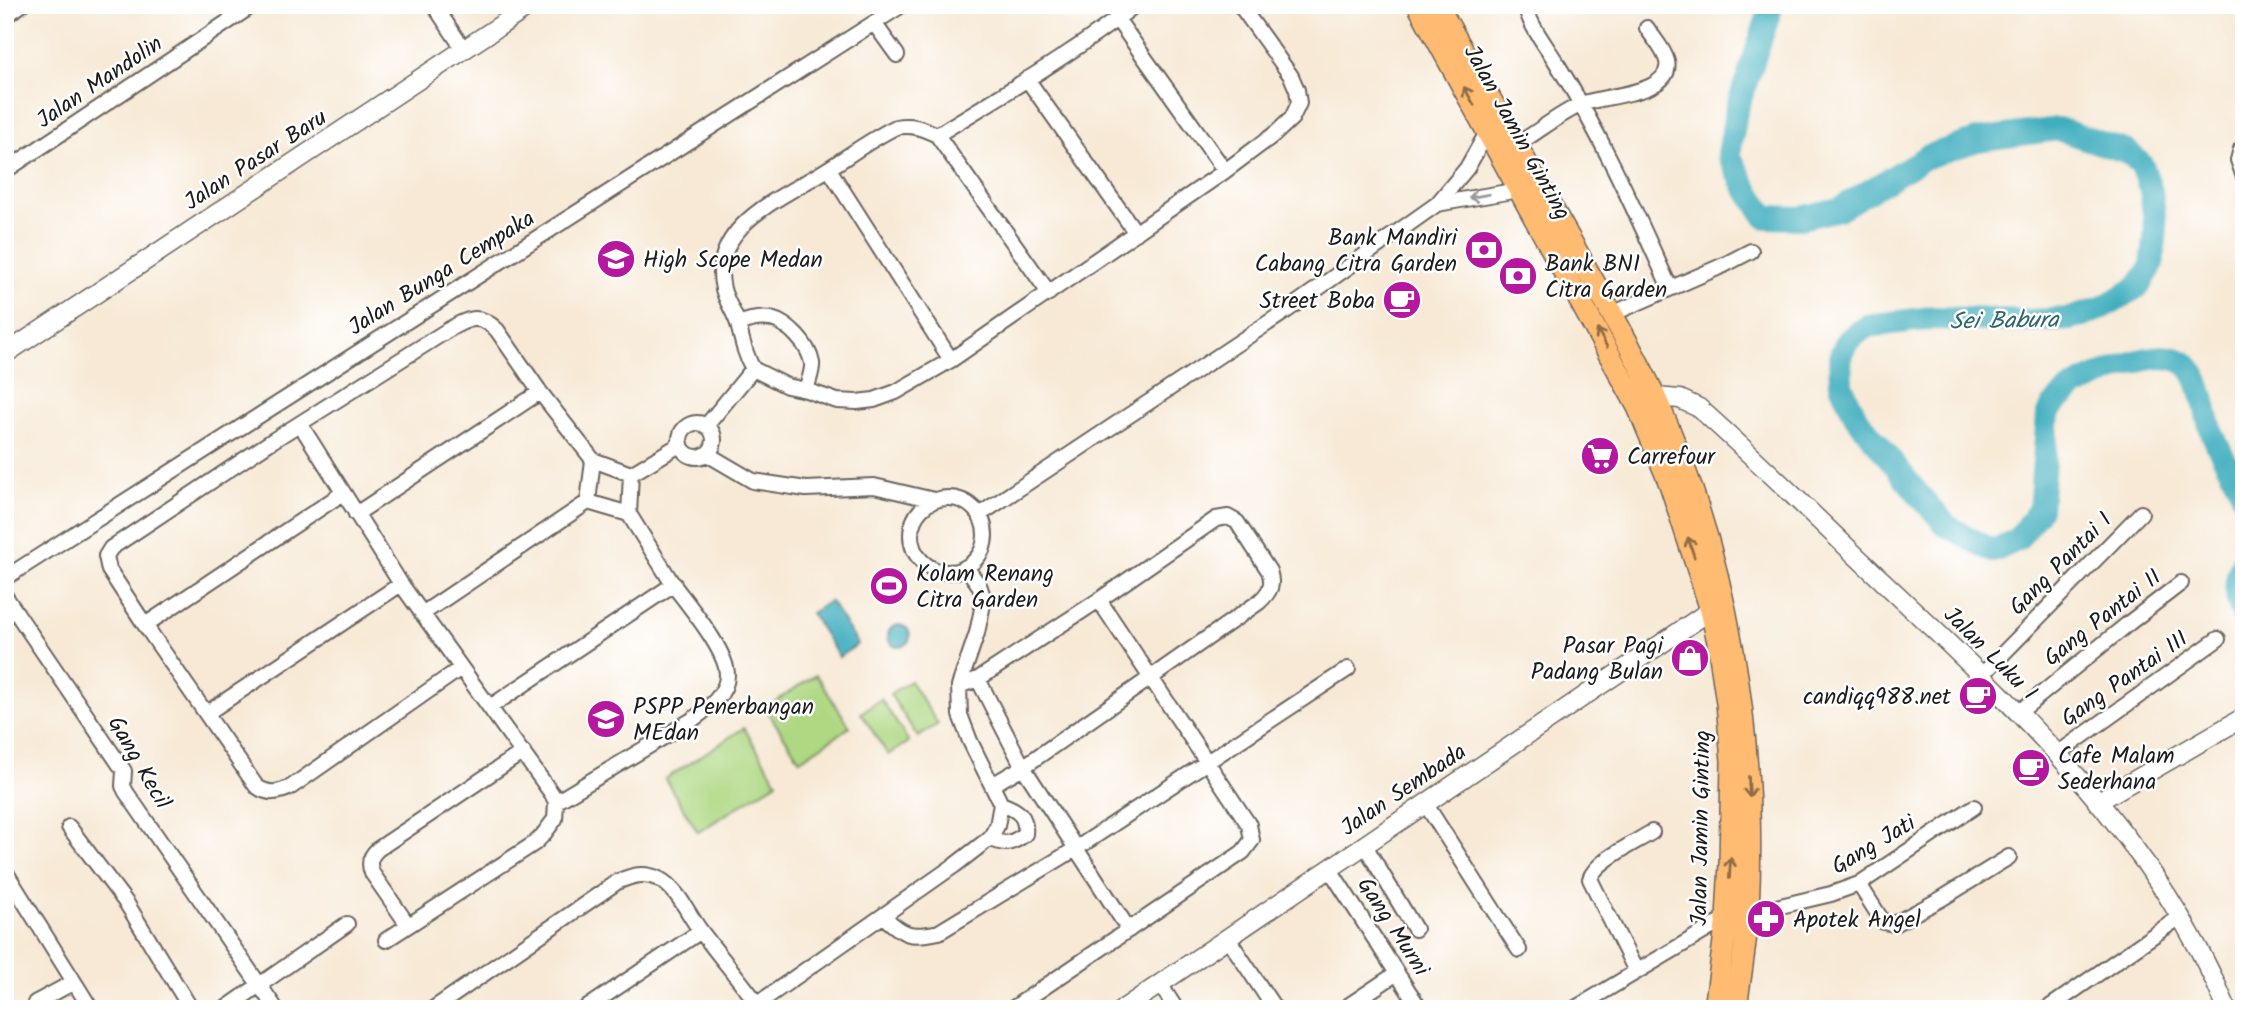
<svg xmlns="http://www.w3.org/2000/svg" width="2249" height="1014" font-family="Kalam,sans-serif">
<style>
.green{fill:#afd883;stroke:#667a50;stroke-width:2}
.water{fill:#41aebe;stroke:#2e656d;stroke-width:2}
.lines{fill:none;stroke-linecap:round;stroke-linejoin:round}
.river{stroke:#41aebe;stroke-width:24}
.minor-casing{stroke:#69645d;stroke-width:18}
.tertiary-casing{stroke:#69645d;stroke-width:21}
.primary-casing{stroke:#69645d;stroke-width:24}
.minor{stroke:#fff;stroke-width:14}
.tertiary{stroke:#fff;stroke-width:18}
.primary{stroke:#ffbb71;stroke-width:21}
.oneway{stroke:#8e6c46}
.oneway2{stroke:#999}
.labels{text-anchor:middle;stroke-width:5;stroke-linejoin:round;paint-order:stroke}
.street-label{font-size:23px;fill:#1c1c1c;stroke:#fff}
.poi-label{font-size:23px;fill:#1c1c1c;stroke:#fff;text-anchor:start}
.water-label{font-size:24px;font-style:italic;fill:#2e656d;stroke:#fff}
</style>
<rect width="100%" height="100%" fill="#fff"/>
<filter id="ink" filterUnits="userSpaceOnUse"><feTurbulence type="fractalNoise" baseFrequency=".0143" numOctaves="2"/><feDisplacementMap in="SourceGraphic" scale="14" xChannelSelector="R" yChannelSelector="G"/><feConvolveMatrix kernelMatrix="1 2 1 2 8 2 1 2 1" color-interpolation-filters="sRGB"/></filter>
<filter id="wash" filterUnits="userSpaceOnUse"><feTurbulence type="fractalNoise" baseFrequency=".00686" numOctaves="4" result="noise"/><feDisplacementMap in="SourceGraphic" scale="28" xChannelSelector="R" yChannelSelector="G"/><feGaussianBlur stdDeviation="1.57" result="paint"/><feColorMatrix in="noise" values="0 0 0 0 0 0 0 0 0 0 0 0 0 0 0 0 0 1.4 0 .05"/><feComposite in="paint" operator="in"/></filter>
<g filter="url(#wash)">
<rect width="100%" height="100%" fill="#f7e9d5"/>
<path class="green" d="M816,675L850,727L800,760L765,708Z
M910,681L938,724L918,737L890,694Z
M881,699L909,742L888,755L861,713Z
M744,728L777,782L698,832L665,779Z"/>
<path class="water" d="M830,601L858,644L839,657L811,613Z
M888 636a11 11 0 1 1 22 0a11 11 0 1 1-22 0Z"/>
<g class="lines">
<path class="river" d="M1772,5L1736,112L1729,155L1746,188L1766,217L1801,218L1839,209L1926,157L1977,140L2058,129L2128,152L2142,165L2151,191L2156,230L2152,265L2139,286L2100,309L2070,319L2028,321L1932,318L1867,326L1847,341L1840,357L1841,385L1856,417L1919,495L1947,526L1993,551L2017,540L2040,509L2048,414C2061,390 2084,382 2109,372C2134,361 2180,343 2196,377C2204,393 2205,412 2211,429C2218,453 2235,473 2244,497
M2244,560C2233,581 2235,596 2244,617"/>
</g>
</g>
<g filter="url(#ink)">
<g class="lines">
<g class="minor-casing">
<path id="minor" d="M434,5L464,50
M1526,5C1527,22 1547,47 1556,62C1601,134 1635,211 1670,288
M5,16L21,5
M1117,19L1225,171
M874,23L897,55
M1027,79L1136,233
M937,135C1003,94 1073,54 1135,5
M1516,145C1538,132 1559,114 1582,104C1602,95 1674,95 1667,61C1664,49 1653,38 1647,28
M2241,149L2238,160L2244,177
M829,169L951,360
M5,171L253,5
M1437,204L1525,189
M1612,314L1724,265L1751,251
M738,324C748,320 759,317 771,319C788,323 809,345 812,363C813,371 808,382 806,390
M753,369L787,386L806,390L837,401L857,402L874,400L896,392L951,360L1225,171L1276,133L1292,118L1299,103L1297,90L1291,76L1240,5
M680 440a17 17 0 1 1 34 0a17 17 0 1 1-34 0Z
M300,424L401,584L552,794L556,802L555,819L543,835L535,843L386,940
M706,426L753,369C745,355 742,340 738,324C734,312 726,301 723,289C709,231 772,202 813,178C841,162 867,141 896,127C912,124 922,128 937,135L1049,293
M707,454L753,481L806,489L874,486L934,500
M631,474L681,444
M911 535a37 37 0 1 1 74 0a37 37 0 1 1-74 0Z
M588,502L629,514L631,474
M356,514L540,392
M979,515L1286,311L1437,204L1467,168L1489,129
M5,578L902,5
M5,596L124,771L123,786L126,792L276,1009
M422,614L588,502L593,460L631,474
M145,625L343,493
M461,668L291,787C278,793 268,795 256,786L145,625L109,570L106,556L111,548L272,441L448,330C467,319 479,312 497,330L540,392L593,460
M1982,675L2141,513
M978,679L1023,767L1129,930
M959,686L978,679L1099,600L1216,519L1228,517L1237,522L1269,571C1274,585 1270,592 1259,602L1023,767L992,785
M490,707L674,584
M207,713L401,584
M2018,713L2129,623L2181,583
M2056,755L2218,639
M556,802L692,720C707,709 727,695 727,675C727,650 687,604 672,583C658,560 643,537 629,514
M1425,803L1519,950
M69,827L127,904L191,1009
M990,838C1004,846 1012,844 1025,834C1027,816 1018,810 1001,804
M1364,844L1415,929
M1329,868L1420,1009
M5,871L91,1009
M1859,884L1883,922L1894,924L1941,899L2009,857
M1747,914L1831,894L1859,884L1974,807
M883,916C904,936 911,938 939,932L1077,848L1348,669
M408,925L372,873C368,863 370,856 378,849L523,752
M1227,937L1275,1009
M1636,971L1590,879C1595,861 1635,843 1652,832
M1160,984L1176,1009
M35,1003L74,982
M1348,1006L1397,973
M225,1009L347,924
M433,1009L617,882C632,875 644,872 659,879C678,889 688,914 700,930C720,957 742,982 761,1009
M585,1009L701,931
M750,1009L955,865L990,838L997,826L1001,804L970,741L960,715L959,686L977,633L984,599L979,585L966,567
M1012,1009L1243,852L1252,840L1249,825L1099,600
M1574,1009L1727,918
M2047,1009L2180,917"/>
</g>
<g class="tertiary-casing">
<path id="tertiary" d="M5,354L531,5
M1655,397L1680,399L1699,408C1759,461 1815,517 1873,572C2007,698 2156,835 2227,1009
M2097,802L2244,717
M1123,1009L1711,610"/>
</g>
<g class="primary-casing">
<path id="primary" d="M1418,5L1638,407L1670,484L1711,610L1718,642L1727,703L1732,761L1730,863L1727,918L1715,1009
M1437,5C1482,85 1528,165 1573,245C1601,295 1631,345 1655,397C1729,558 1757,736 1748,912C1746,944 1740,977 1736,1009"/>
</g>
<use href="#minor" class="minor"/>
<use href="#tertiary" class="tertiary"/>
<use href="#primary" class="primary"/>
</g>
<defs><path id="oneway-shaft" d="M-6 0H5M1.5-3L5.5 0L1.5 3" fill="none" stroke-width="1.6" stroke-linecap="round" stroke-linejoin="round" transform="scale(1.75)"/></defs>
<g class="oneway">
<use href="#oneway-shaft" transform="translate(1469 96) rotate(-119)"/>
<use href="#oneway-shaft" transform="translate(1602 338) rotate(-119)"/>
<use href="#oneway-shaft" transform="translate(1691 547) rotate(-108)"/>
<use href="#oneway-shaft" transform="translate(1749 787) rotate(87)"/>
<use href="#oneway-shaft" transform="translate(1730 868) rotate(-87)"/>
</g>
<use class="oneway2" href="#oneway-shaft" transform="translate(1479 196) rotate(170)"/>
</g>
<defs>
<g id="bank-disc" transform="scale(2.0125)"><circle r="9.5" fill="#b5179e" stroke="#fff"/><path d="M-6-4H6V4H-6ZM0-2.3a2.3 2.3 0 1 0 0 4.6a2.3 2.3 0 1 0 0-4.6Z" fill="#fff"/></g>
<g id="school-disc" transform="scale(2.0125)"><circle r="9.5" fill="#b5179e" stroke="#fff"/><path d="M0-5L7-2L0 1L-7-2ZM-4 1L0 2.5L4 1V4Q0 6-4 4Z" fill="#fff"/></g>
<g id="cafe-disc" transform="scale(2.0125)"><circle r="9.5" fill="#b5179e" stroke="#fff"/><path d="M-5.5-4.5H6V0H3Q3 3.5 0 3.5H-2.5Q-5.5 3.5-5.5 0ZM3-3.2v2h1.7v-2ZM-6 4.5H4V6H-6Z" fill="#fff"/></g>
<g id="supermarket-disc" transform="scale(2.0125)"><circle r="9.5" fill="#b5179e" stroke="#fff"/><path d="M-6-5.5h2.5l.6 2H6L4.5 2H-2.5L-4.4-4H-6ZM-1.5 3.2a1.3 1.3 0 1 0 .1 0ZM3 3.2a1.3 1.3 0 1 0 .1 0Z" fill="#fff"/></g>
<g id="stadium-disc" transform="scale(2.0125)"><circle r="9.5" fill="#b5179e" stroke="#fff"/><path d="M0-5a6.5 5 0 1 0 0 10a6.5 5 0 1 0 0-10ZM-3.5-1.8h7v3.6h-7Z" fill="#fff"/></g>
<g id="shop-disc" transform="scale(2.0125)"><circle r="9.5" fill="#b5179e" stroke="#fff"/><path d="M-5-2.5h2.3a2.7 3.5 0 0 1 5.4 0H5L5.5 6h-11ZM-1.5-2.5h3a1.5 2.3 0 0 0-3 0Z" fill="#fff"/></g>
<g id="university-disc" transform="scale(2.0125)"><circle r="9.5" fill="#b5179e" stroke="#fff"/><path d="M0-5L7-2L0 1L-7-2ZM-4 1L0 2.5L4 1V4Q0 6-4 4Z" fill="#fff"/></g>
<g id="pharmacy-disc" transform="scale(2.0125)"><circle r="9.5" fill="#b5179e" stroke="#fff"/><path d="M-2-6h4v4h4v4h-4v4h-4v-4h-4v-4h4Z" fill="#fff"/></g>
</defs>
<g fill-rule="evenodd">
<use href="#bank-disc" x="1484" y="250"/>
<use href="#school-disc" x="616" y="259"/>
<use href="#bank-disc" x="1518" y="276"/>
<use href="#cafe-disc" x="1402" y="300"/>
<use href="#supermarket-disc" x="1600" y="456"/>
<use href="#stadium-disc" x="889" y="586"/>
<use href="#shop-disc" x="1690" y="658"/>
<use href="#cafe-disc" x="1978" y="696"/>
<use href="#university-disc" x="606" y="719"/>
<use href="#cafe-disc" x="2031" y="768"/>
<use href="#pharmacy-disc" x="1766" y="919"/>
</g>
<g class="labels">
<g class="street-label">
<text transform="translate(99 81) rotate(-34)" y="8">Jalan Mandolin</text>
<text transform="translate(1518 132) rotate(61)" y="8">Jalan Jamin Ginting</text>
<text transform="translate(255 159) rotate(-33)" y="8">Jalan Pasar Baru</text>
<text transform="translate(441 272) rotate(-32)" y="8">Jalan Bunga Cempaka</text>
<text transform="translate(2060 563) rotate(-45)" y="8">Gang Pantai I</text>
<text transform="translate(2102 617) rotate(-38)" y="8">Gang Pantai II</text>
<text transform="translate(1991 653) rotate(45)" y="8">Jalan Luku I</text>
<text transform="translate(2124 678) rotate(-35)" y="8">Gang Pantai III</text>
<text transform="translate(140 762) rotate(60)" y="8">Gang Kecil</text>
<text transform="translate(1403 789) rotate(-34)" y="8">Jalan Sembada</text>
<text transform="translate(1700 828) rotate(-89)" y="8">Jalan Jamin Ginting</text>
<text transform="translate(1873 844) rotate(-31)" y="8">Gang Jati</text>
<text transform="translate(1394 926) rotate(57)" y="8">Gang Murni</text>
</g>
<g class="poi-label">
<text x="1457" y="245" text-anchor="end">Bank Mandiri<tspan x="1457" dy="26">Cabang Citra Garden</tspan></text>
<text x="643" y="267">High Scope Medan</text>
<text x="1545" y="271">Bank BNI<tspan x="1545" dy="26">Citra Garden</tspan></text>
<text x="1375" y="308" text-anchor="end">Street Boba</text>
<text x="1627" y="464">Carrefour</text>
<text x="916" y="581">Kolam Renang<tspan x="916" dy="26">Citra Garden</tspan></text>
<text x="1663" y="653" text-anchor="end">Pasar Pagi<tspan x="1663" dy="26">Padang Bulan</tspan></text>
<text x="1951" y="704" text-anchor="end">candiqq988.net</text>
<text x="633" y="714">PSPP Penerbangan<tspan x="633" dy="26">MEdan</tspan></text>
<text x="2058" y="763">Cafe Malam<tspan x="2058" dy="26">Sederhana</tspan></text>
<text x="1793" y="927">Apotek Angel</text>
</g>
<g class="water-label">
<text transform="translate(2004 320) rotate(-1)" y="8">Sei Babura</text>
</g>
</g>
<rect width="2249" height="1014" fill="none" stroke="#fff" stroke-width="28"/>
</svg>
